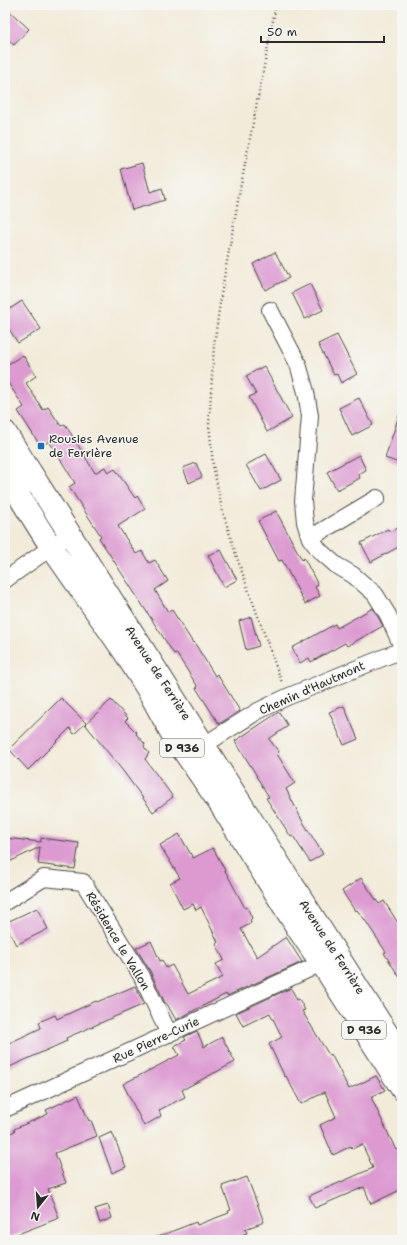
<svg xmlns="http://www.w3.org/2000/svg" width="407" height="1245" font-family="'Shantell Sans',sans-serif">
<style>
.building{fill:#dc9ad1}
.lines{fill:none;stroke-linecap:round;stroke-linejoin:round}
.street-casing{stroke:#494845;stroke-width:18}
.primary-casing{stroke:#494845;stroke-width:24}
.path{stroke:#494845;stroke-width:2.5;stroke-dasharray:1 3;stroke-linecap:butt}
.street{stroke:#fff;stroke-width:16}
.primary{stroke:#fff;stroke-width:22}
.poi-dot{fill:#1f6fb2;stroke:#f6f6f2;stroke-width:1.5}
.labels{text-anchor:middle;stroke-width:3;stroke-linejoin:round;paint-order:stroke}
.shield{fill:#f6f6f2;stroke:#686867;stroke-width:1}
.shield-label{font-size:11px;font-weight:bold;fill:#2b2b2b}
.poi-label{font-size:12px;fill:#2b2b2b;stroke:#f6f6f2;text-anchor:start}
.street-label{font-size:12px;fill:#2b2b2b;stroke:#f6f6f2}
</style>
<rect width="100%" height="100%" fill="#f6f6f2"/>
<filter id="ink" filterUnits="userSpaceOnUse"><feTurbulence type="fractalNoise" baseFrequency=".025" numOctaves="2"/><feDisplacementMap in="SourceGraphic" scale="8" xChannelSelector="R" yChannelSelector="G"/><feConvolveMatrix kernelMatrix="1 2 1 2 8 2 1 2 1" color-interpolation-filters="sRGB"/></filter>
<filter id="wash" filterUnits="userSpaceOnUse"><feTurbulence type="fractalNoise" baseFrequency=".012" numOctaves="4" result="noise"/><feDisplacementMap in="SourceGraphic" scale="16" xChannelSelector="R" yChannelSelector="G"/><feGaussianBlur stdDeviation="0.9" result="paint"/><feColorMatrix in="noise" values="0 0 0 0 0 0 0 0 0 0 0 0 0 0 0 0 0 1.4 0 .05"/><feComposite in="paint" operator="in"/></filter>
<g filter="url(#wash)">
<rect width="100%" height="100%" fill="#f2ebd9"/>
<g id="blocks">
<path class="building" d="M5,7L29,29L14,45L5,37Z
M142,163L150,192L162,188L165,200L132,210L121,169Z
M275,252L289,278L265,290L253,264Z
M310,284L323,310L305,319L292,293Z
M22,301L41,329L18,343L5,323V312Z
M337,335L357,374L341,383L337,374L334,375L318,344Z
M23,355L36,376L26,383L43,410L48,407L61,426L65,424L95,473L105,467L108,473L115,469L135,498L137,496L145,509L118,526L136,554L142,551L149,563L155,560L168,581L155,590L168,612L172,610L193,643L194,642L215,676L217,674L240,711L219,724L196,688L198,687L176,653L174,654L99,538L101,536L69,487L75,483L49,441L41,447L18,411L24,407L5,378V366Z
M264,366L292,418L267,432L249,397L256,394L246,376Z
M359,398L373,425L352,436L339,408Z
M399,415L402,416V464L385,458Z
M266,454L281,480L261,491L246,465Z
M359,455L366,470L358,474L360,478L337,490L327,472Z
M196,463L202,477L189,483L183,468Z
M276,511L302,560L304,558L318,585L315,587L320,596L305,604L282,560L279,561L258,521Z
M402,526V545L371,562L361,543L388,529L390,532Z
M221,550L237,580L224,587L208,555Z
M373,608L383,626L347,646L345,643L311,662L309,658L300,663L292,648L335,624L337,628Z
M251,617L259,646L246,650L239,621Z
M61,698L86,723L74,734L70,728L28,770L9,749Z
M111,700L128,718L125,721L137,733L136,734L145,744L144,747L149,753L145,759L173,797L153,812L123,771L85,724Z
M344,706L358,739L344,745L329,712Z
M279,712L288,726L269,739L279,752L277,754L295,783L286,789L303,822L323,854L310,862L293,836L291,837L266,798L269,797L256,776H257L235,741Z
M179,834L193,858L213,848L245,908L247,907L252,918L250,920L251,923L241,929L257,957L286,937L302,962L227,996L226,994L176,1020L167,1004L165,1003L150,971L136,948L151,941L160,961L162,960L166,968L172,965L188,994L223,977L216,964L224,960L216,944L218,942L201,907L196,910L193,904L183,909L170,883L180,878L160,845Z
M5,838L41,842V838L79,843L75,869L38,864L40,847L5,864Z
M361,878L379,904L384,901L402,929V981L384,953L386,952L365,920L357,910L355,911L342,891Z
M37,908L48,929L16,945L5,923Z
M135,986L144,1004L66,1038L67,1041L5,1069V1045L41,1028L39,1022L55,1015L57,1019L96,1001L97,1002Z
M291,988L297,1000L299,999L305,1010L302,1011L329,1055L331,1054L349,1089L376,1076L385,1090L371,1097L396,1150L402,1148V1189L371,1204L364,1187L315,1208L309,1196L373,1168L362,1144L352,1149L351,1146L333,1155L320,1125L336,1117L325,1092L301,1104L286,1076L285,1077L269,1044L282,1037L270,1013L243,1026L236,1013Z
M197,1031L204,1047L222,1037L235,1062L182,1090L185,1097L159,1110L161,1116L144,1126L123,1084L179,1055L174,1046L186,1040L184,1037Z
M78,1095L89,1121L91,1120L97,1136L55,1153L66,1183L48,1189L59,1218L5,1239V1135L15,1131L14,1129L48,1114L46,1110Z
M112,1132L126,1167L112,1173L99,1138Z
M247,1177L264,1222L245,1229L247,1233L227,1240H153L152,1239L196,1222L197,1225L229,1213L228,1211L231,1210L222,1186Z
M108,1205L112,1218L100,1223L95,1209Z"/>
</g>
</g>
<g filter="url(#ink)">
<use href="#blocks" fill-opacity="0" stroke="#494845" stroke-width="1"/>
<g class="lines">
<g class="street-casing">
<path id="street" d="M270,310L298,364L306,392L310,416L303,501L305,522L310,538L320,551L336,565L353,575L375,594L388,615L402,647
M310,538L377,498
M5,580L57,543L63,539H73
M194,747L204,745L258,711L287,697L402,650
M5,902L44,878L83,882L141,975L169,1034
M5,1109L307,970L330,958"/>
</g>
<g class="primary-casing">
<path id="primary" d="M5,432L402,1057
M5,466L22,501L51,547L125,653L148,690L172,734L220,804L298,929L326,970L402,1089"/>
</g>
<path class="path" d="M276,5L240,190L222,289L214,345L209,424L213,465L222,509L237,558L282,683"/>
<use href="#street" class="street"/>
<use href="#primary" class="primary"/>
</g>
</g>
<rect class="poi-dot" x="37" y="442" width="8" height="8" rx="2"/>
<g class="labels">
<g class="shield">
<rect x="160" y="739" width="44" height="18" rx="3"/>
<rect x="342" y="1021" width="44" height="18" rx="3"/>
</g>
<g class="shield-label">
<text x="182" y="752">D 936</text>
<text x="364" y="1034">D 936</text>
</g>
<g class="poi-label">
<text x="49" y="443">Rousies Avenue<tspan x="49" dy="14">de Ferrière</tspan></text>
</g>
<g class="street-label">
<text transform="translate(158 673) rotate(57)" y="4">Avenue de Ferrière</text>
<text transform="translate(312 688) rotate(-24)" y="4">Chemin d'Hautmont</text>
<text transform="translate(118 941) rotate(59)" y="4">Résidence le Vallon</text>
<text transform="translate(332 947) rotate(57)" y="4">Avenue de Ferrière</text>
<text transform="translate(156 1040) rotate(-25)" y="4">Rue Pierre-Curie</text>
</g>
</g>
<rect width="407" height="1245" fill="none" stroke="#f6f6f2" stroke-width="20"/>
<g transform="translate(38 1207) rotate(197)" stroke="#f6f6f2" stroke-width="3" paint-order="stroke">
<path d="M0-3L7 15L0 10L-7 15Z" fill="#2b2b2b"/>
<text y="-6" font-size="11" font-weight="bold" text-anchor="middle" fill="#2b2b2b">N</text>
</g>
<path d="M261 36v6h123v-6" fill="none" stroke="#2b2b2b" stroke-width="2"/>
<text x="267" y="36" font-size="12" fill="#2b2b2b" stroke="#f6f6f2" stroke-width="3" paint-order="stroke">50 m</text>
</svg>
